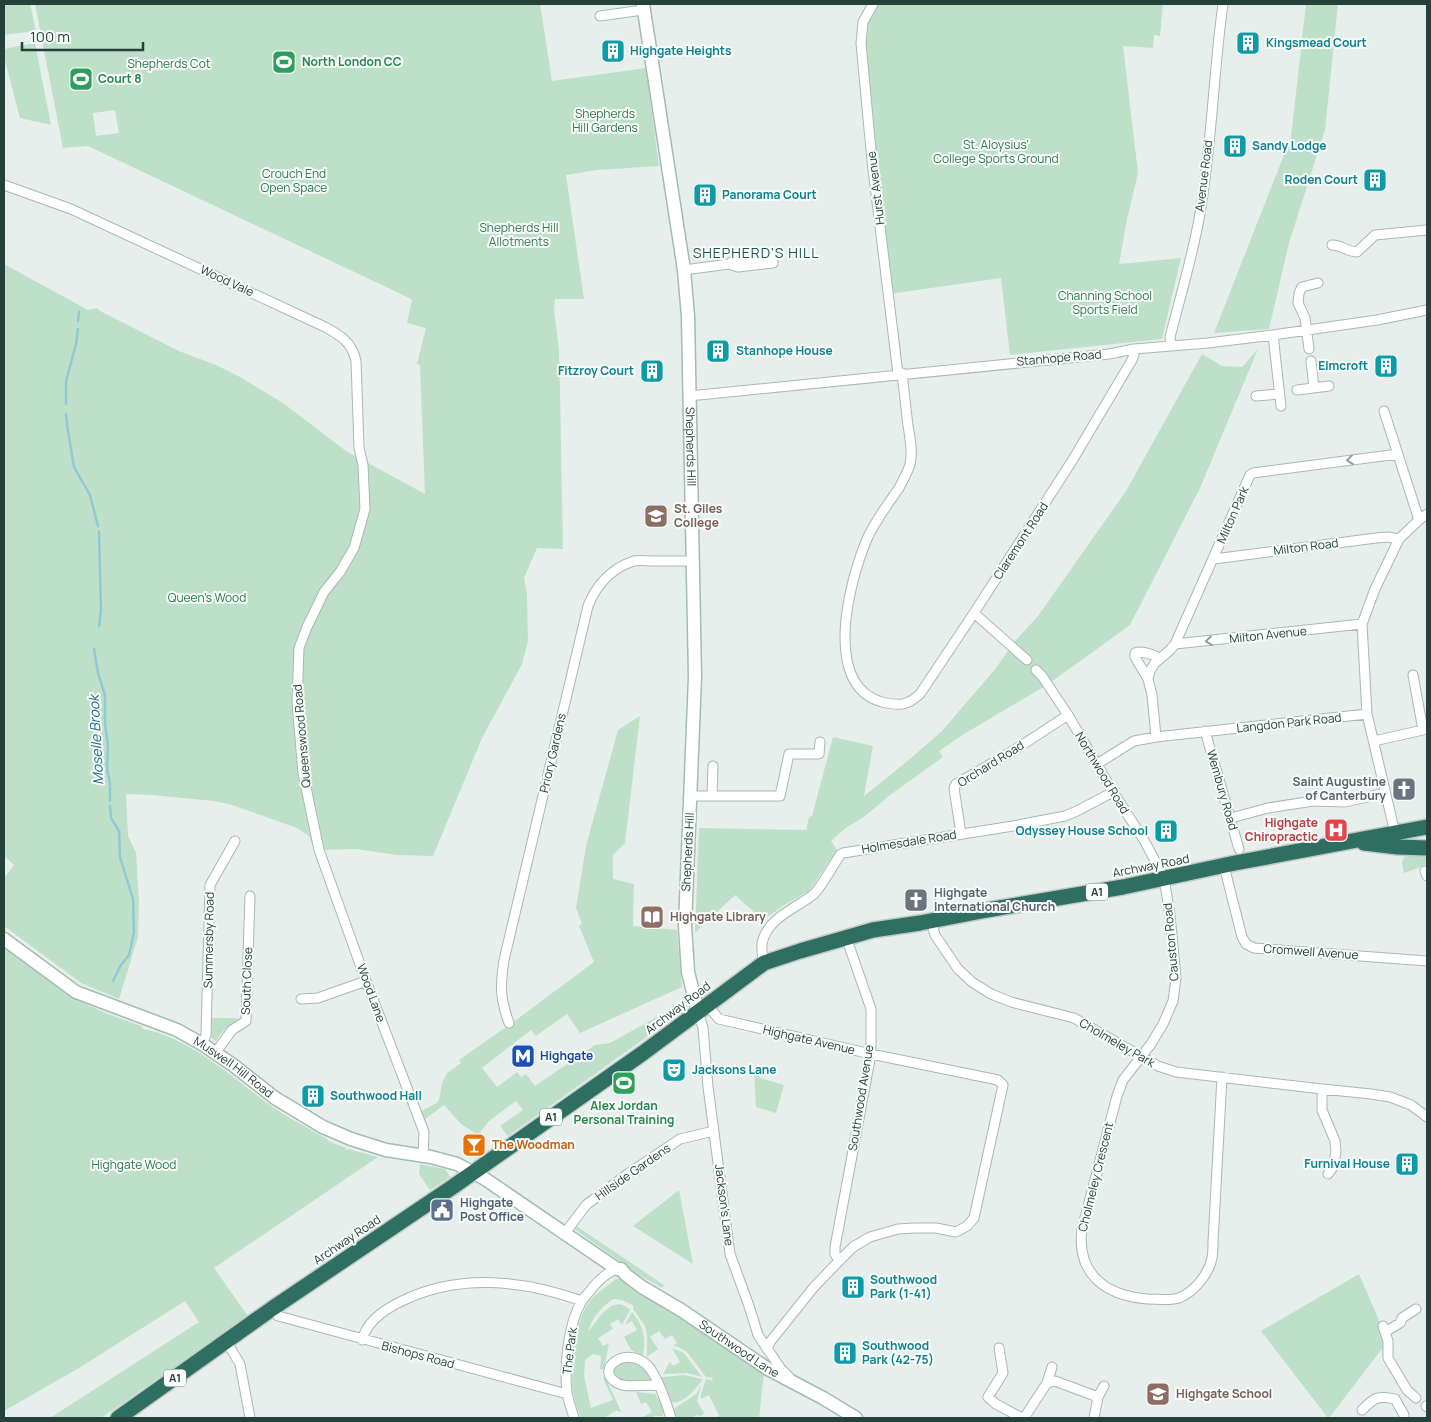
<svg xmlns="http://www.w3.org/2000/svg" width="1431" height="1422" font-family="Manrope,sans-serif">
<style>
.green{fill:#bfe0c8;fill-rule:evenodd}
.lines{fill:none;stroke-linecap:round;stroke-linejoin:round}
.stream{stroke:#8ec9d4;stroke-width:2.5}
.street-casing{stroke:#a8b8b2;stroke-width:11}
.secondary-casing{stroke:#a4bbb3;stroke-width:15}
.highway-casing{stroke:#c2cac8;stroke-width:18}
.street{stroke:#fff;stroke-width:9}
.secondary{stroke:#fff;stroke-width:12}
.highway{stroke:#2f6f62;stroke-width:15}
.oneway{stroke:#92a09c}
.labels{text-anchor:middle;stroke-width:4;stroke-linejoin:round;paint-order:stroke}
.shield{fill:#f7fbf9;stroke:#637a73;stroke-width:1}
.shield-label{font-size:11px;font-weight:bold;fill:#24423a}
.culture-label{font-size:12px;font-weight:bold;fill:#0d838f;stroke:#f7fbf9;text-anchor:start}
.leisure-label{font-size:12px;font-weight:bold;fill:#27864d;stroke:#f7fbf9;text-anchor:start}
.park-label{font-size:12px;fill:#2d7a4b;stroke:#f7fbf9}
.street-label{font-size:12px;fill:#24423a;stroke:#f7fbf9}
.education-label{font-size:12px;font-weight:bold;fill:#785e54;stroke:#f7fbf9;text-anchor:start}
.worship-label{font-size:12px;font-weight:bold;fill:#5b616d;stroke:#f7fbf9;text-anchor:end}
.health-label{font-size:12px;font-weight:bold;fill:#be3a42;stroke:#f7fbf9;text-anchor:end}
.transit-label{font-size:12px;font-weight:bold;fill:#164399;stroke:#f7fbf9;text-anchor:start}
.food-label{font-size:12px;font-weight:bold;fill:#c56008;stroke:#f7fbf9;text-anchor:start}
.service-label{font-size:12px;font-weight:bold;fill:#4e5e75;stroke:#f7fbf9;text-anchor:start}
.neighbourhood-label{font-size:14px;letter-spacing:1px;fill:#1f5548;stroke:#f7fbf9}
.water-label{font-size:14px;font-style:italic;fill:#1c6f80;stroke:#f7fbf9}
</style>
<rect width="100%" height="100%" fill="#e6efeb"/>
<path class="green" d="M4,4H30L36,31L4,35Z
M35,4H540L552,81L646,68L659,166L597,170L566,175L584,299H555L554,309L559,351L560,392L563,549L537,548L524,578L527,594L528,641L522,664L482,738L433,856L397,855L356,849L319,850L315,852L309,836L297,828L232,805L214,801L151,795L126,794L128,836L136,853L139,901L138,937L119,999L81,983L4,926V878L14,865L4,856V264L88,310L97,308L100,311L179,351L216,365L240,377L283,403L346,451L425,494L420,365L417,364L426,328L407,323L412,300L403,295L88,146L63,148ZM115,110L119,133L96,136L93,113Z
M873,4H1163L1160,36L1154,35L1153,48L1123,46L1138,173L1127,219L1119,264L1181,258L1162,339L1010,355L1001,278L889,294L861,43Z
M1306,4H1338L1325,130L1289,243L1269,329L1214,333L1291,137Z
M35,43L51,125L20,118L4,57V49Z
M1258,349L1200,488L1130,625L1047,685L964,734L939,751L943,757L890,795L864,817L847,827L831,841L837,850L809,891L786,904L763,920L735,895L695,933L699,828L806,830L809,817L812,816L833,737L873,746L864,796L910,759L942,731L996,668L1015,641L1038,616L1126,491L1202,354L1222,366L1242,367Z
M640,716L625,843L613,855V879L634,884L633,926L677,930L682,987L580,1033L567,1014L536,1036L531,1030L482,1068L497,1087L517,1072L521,1077L526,1074L535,1086L595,1045L610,1043L673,1008L676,1016L508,1136L500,1126L523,1110L516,1101L489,1121L478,1135L461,1124L444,1105L424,1120L421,1111L435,1104L439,1100L442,1083L447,1073L461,1063L459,1060L516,1020L594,962L579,926L582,924L576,908L586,846L618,730Z
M1427,853V865L1404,873L1402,863L1404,857Z
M4,946L72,998L108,1014L141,1026L143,1029C188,1037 231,1076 267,1103C286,1117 307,1127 327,1139L328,1141L346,1148L347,1150L348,1149L378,1157L214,1268L248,1316L101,1418H50L199,1322L185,1301L79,1368L4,1411Z
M210,1018H236L238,1020C228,1026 222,1031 216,1041L210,1037Z
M754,1070L759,1071L760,1078L784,1085L776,1113L756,1107Z
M420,1164L445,1169L450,1177L430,1190L419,1174Z
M679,1190L693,1264L633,1226Z
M575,1225L664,1285L662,1288L639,1275L573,1228Z
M1359,1274L1388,1341L1329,1418H1328L1261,1331Z
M619,1278L624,1279L764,1372L759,1418H715L719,1416L709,1395L701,1399V1394L706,1379L712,1380L713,1378L706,1377L686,1351L673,1345L677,1343L672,1335L665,1339L659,1331L650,1337L658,1349L647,1357V1336L645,1326L633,1309V1305L621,1300L613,1299C601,1308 592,1317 588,1332C596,1323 608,1300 623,1305C626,1306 628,1308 630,1310L622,1325L618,1319L610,1324L613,1329L598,1338L603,1346L609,1343L604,1369H600L601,1356L593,1354L585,1360L584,1376L591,1408L613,1400L603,1378L605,1377L621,1411L624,1413C610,1407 614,1416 602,1418C595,1419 587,1418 581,1418C578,1410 574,1401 573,1392C570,1370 575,1324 587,1305C594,1295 606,1287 616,1279Z
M632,1312C644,1327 646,1337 643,1356L631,1350L624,1337L637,1330L632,1321L625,1325Z
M672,1348L684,1353L702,1377L687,1373L663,1374L670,1362L673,1366L680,1362Z
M627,1361C643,1364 645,1366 653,1380L650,1381L621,1382C614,1376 611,1373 616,1364Z
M684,1375L703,1379C697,1388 682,1406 671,1402L661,1378L663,1377Z
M702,1384L697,1401L704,1413L702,1416L697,1415L690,1418H677L674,1410L675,1408L696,1394Z
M636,1392L655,1394L660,1401L664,1411L663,1416H654L651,1418H641L652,1412L646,1402L641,1404Z"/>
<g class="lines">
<path class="stream" d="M78,321L79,312
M66,404V381L76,344L78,329
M66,414L67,425L74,467L90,495L98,526
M99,626L101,611L99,532
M94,649L98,673L105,695V724L108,745L107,768L110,783V801
M110,806L111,818L119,831L120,857L133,899L134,932L129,955L121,965L113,981"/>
<g class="street-casing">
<path id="street" d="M873,4L863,22L861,43L872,161L898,374
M600,16L643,10
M4,185L71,209L325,327C341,336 352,342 356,361L359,448L363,465L365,509L354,548L340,572L324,592L307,627L299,648L297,702L303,773L319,850L366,981L424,1132L423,1156
M1332,245C1343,245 1344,251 1357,252L1375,235L1427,230
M684,270L729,264L737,258L772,254L773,263L738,267L729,264
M1273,335L1281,406
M1171,345L1170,337C1180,298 1192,258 1199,219C1212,148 1213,75 1223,4
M1309,349L1305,318L1298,303L1299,293L1302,287L1318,283
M1311,361L1314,388
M902,373C904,391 906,409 908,426C910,438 913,451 910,464C908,472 903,480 899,488C888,504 875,521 867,539C850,579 821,685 882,702C899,706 907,706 920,694L974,613L1072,461L1132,360L1134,355V349
M1297,390L1329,386
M689,396L1109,354L1134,349L1208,343L1273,335L1377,320L1427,310
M1256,396L1279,394
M1384,411L1419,520
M1214,559L1376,538L1388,537L1399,539
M974,613L1027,660
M1175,644L1362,624
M1036,670L1042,676L1068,715L1113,792L1144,840L1164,878L1170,915L1176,978L1173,1001L1163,1024L1151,1044L1123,1080L1117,1096L1082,1229C1076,1274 1106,1296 1148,1299C1157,1299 1170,1301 1179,1298C1194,1292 1209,1274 1212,1258C1213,1253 1213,1247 1213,1242L1222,1077
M1148,679L1135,657V653C1142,650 1153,655 1160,658
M1205,731L1239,849
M1156,737L1152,695L1148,679L1150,671L1155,663L1170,650L1175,644L1250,475L1253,473L1398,454
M1374,741L1423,730L1413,675
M1097,764L1134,741L1156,737L1367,714
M691,796H780L789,754H819L820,742
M712,796L713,766
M1231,818L1268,808L1313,801L1345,802L1385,793
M1395,833L1367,714L1362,624L1375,589L1399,539L1419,520L1427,514
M961,834L954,788L956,784L1013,751L1068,715
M1224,866L1242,937L1246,944L1254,948L1427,961
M1425,871L1427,876
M931,921L935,935L958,969L972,982L991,994L1011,1002L1074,1018L1158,1066L1176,1072L1322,1089L1371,1094L1390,1097L1411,1105L1427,1117
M764,963C763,957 761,950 762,944C766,918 797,908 814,894C821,887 834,864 840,855L843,853L1013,826L1065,816L1077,811L1113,792
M301,999L318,998L366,981
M707,1005L719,1019L871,1054L998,1080L1003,1085L974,1218L967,1226L956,1232L936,1228H915L898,1229L870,1237L853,1247L839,1261L814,1287L770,1342L767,1349
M698,1012L703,1028L708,1087L730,1254L749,1306L758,1335L781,1369L789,1377
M509,1023C500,998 500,986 504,960L588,606C596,586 611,568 634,561C640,560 647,561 653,561C666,561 680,561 693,561
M202,1044L206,1035L210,885L235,841
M216,1052L232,1030L246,1021L250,896
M1322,1089V1110L1335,1141L1336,1152L1333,1167L1328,1174
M565,1233L586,1205L629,1173L680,1139L714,1131
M839,1261L835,1254V1247L871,1054V1009L846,937
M273,1308L278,1316L282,1317L567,1394
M1383,1326L1388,1341V1358L1407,1390L1416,1398
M1385,1332L1400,1323L1402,1318L1416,1309
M362,1340C367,1321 385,1309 402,1301C459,1273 524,1280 582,1301
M226,1341L240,1364L250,1418
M999,1348L1003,1373L988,1397L996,1404L1022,1418
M1047,1383L1052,1367
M659,1386C646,1383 627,1389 617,1383C593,1369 627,1345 647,1365C657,1375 667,1405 671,1418
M1098,1397L1104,1386
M1426,1406L1427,1407
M1362,1410C1374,1398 1377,1395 1395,1399L1404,1415
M574,1418C572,1410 568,1401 567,1392C564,1366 568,1326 581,1302C584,1297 590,1292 593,1287C600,1279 607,1272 617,1269
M1024,1418L1047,1383L1055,1381L1098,1397L1094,1418"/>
</g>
<g class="secondary-casing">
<g id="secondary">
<path id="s1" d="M643,4L684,270L688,316L695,677L685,926L688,972L698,1012"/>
<path id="s2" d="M4,939L76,992L177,1030L202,1044L233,1065L275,1098L323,1127L351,1139L386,1150L431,1157L457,1164L485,1179L617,1269H621L626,1275L642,1287L681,1310L768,1369L823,1398L856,1418"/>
</g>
</g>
<g class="highway-casing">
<path id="highway" d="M1364,843L1398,847L1427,848
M118,1418L273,1308L454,1186L643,1053L764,963L800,951L873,930L920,923L987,910L1123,887L1235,863L1427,827"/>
</g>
<use href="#street" class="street"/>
<use href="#secondary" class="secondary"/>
<use href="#highway" class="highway"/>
</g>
<defs><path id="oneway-chevron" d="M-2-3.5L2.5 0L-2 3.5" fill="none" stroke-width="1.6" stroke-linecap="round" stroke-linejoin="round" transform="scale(1.25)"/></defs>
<g class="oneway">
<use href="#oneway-chevron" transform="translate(1350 460) rotate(173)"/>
<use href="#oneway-chevron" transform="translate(1209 641) rotate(174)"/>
</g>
<defs>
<g id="building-square" transform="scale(1.25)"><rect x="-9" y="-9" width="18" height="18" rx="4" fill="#0f9aa8" stroke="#f7fbf9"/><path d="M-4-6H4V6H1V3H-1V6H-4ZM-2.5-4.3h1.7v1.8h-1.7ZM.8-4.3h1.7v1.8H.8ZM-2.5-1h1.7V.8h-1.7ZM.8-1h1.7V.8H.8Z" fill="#fff"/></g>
<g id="stadium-square" transform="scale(1.25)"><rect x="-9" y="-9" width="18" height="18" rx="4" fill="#2e9e5b" stroke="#f7fbf9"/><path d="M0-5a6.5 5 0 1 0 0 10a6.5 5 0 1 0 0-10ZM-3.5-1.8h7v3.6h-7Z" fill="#fff"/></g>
<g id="university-square" transform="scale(1.25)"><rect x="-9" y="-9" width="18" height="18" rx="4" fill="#8d6e63" stroke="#f7fbf9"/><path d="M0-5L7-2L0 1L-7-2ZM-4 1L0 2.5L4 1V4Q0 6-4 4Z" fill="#fff"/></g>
<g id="church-square" transform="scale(1.25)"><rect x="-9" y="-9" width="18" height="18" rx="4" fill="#6b7280" stroke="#f7fbf9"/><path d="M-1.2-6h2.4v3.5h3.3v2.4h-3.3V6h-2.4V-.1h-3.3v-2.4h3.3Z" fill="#fff"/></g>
<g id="hospital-square" transform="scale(1.25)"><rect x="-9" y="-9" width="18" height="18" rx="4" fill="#e0444e" stroke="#f7fbf9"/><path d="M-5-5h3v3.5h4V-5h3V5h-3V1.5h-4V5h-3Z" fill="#fff"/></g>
<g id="library-square" transform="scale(1.25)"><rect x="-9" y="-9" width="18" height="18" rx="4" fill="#8d6e63" stroke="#f7fbf9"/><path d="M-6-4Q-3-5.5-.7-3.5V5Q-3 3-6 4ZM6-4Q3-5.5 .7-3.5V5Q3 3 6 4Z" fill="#fff"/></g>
<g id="metro-square" transform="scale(1.25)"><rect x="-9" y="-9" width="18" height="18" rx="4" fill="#1a4fb4" stroke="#f7fbf9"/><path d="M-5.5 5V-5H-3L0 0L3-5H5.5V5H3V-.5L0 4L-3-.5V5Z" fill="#fff"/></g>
<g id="theatre-square" transform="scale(1.25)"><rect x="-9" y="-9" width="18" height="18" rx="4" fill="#0f9aa8" stroke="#f7fbf9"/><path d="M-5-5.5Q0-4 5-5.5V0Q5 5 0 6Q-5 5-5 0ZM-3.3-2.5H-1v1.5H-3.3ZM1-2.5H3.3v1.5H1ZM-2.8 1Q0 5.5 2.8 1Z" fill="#fff"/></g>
<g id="bar-square" transform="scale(1.25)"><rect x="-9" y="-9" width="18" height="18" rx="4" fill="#e8710a" stroke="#f7fbf9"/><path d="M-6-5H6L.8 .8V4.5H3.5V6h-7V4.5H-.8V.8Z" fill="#fff"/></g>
<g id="civic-square" transform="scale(1.25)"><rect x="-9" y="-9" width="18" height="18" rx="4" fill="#5c6f8a" stroke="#f7fbf9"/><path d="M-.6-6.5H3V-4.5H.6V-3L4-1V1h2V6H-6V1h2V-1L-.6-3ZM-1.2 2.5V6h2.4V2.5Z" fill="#fff"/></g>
<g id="school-square" transform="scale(1.25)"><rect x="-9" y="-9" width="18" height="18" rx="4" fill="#8d6e63" stroke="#f7fbf9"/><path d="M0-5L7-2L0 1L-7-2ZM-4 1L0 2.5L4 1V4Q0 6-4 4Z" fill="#fff"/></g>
</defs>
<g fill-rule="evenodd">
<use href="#building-square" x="1248" y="43"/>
<use href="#building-square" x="613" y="51"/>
<use href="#stadium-square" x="284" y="62"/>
<use href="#stadium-square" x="81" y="79"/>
<use href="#building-square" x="1235" y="146"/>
<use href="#building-square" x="1375" y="180"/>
<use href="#building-square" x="705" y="195"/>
<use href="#building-square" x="718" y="351"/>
<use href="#building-square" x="1386" y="366"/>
<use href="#building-square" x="652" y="371"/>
<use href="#university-square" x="656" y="516"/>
<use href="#church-square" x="1404" y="789"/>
<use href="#hospital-square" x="1336" y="830"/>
<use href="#building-square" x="1166" y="831"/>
<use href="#church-square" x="916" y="900"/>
<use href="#library-square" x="652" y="917"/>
<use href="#metro-square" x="523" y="1056"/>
<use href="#theatre-square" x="674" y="1070"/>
<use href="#stadium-square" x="624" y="1083"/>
<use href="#building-square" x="313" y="1096"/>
<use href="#bar-square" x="474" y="1145"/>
<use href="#building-square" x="1407" y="1164"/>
<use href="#civic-square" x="442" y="1210"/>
<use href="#building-square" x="853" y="1287"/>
<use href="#building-square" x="845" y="1353"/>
<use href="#school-square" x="1158" y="1394"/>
</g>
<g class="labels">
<g class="shield">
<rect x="1086" y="883.5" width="22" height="17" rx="4"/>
<rect x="540" y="1108.5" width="22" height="17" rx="4"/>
<rect x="164" y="1369.5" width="22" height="17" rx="4"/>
</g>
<g class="shield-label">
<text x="1097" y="896">A1</text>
<text x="551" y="1121">A1</text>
<text x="175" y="1382">A1</text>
</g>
<g class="culture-label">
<text x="1266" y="47">Kingsmead Court</text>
<text x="630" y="55">Highgate Heights</text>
<text x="1252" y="150">Sandy Lodge</text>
<text x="1358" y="184" text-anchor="end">Roden Court</text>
<text x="722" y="199">Panorama Court</text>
<text x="736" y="355">Stanhope House</text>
<text x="1368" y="370" text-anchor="end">Elmcroft</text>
<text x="634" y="375" text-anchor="end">Fitzroy Court</text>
<text x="1148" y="835" text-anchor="end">Odyssey House School</text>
<text x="692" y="1074">Jacksons Lane</text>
<text x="330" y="1100">Southwood Hall</text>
<text x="1390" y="1168" text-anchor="end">Furnival House</text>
<text x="870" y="1284">Southwood<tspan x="870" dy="14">Park (1-41)</tspan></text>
<text x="862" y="1350">Southwood<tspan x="862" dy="14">Park (42-75)</tspan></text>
</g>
<g class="leisure-label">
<text x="302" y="66">North London CC</text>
<text x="98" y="83">Court 8</text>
<text x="624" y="1110" text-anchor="middle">Alex Jordan<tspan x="624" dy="14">Personal Training</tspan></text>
</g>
<g class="park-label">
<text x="169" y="68">Shepherds Cot</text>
<text x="605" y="118">Shepherds<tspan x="605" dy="14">Hill Gardens</tspan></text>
<text x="996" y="149">St. Aloysius'<tspan x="996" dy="14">College Sports Ground</tspan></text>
<text x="294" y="178">Crouch End<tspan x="294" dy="14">Open Space</tspan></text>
<text x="519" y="232">Shepherds Hill<tspan x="519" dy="14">Allotments</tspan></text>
<text x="1105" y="300">Channing School<tspan x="1105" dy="14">Sports Field</tspan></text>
<text x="207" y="602">Queen’s Wood</text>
<text x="134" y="1169">Highgate Wood</text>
</g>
<g class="street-label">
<text transform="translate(1204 176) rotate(-83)" y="4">Avenue Road</text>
<text transform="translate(876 188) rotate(-97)" y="4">Hurst Avenue</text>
<text transform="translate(227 281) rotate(25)" y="4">Wood Vale</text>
<text transform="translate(1059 358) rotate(-5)" y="4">Stanhope Road</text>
<text dy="4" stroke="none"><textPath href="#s1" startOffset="446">Shepherds Hill</textPath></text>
<text transform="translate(1233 515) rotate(-66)" y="4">Milton Park</text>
<text transform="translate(1021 541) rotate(-57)" y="4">Claremont Road</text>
<text transform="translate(1306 547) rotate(-7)" y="4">Milton Road</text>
<text transform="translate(1268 635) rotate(-6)" y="4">Milton Avenue</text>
<text transform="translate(1289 723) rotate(-6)" y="4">Langdon Park Road</text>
<text transform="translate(302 736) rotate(-95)" y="4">Queenswood Road</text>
<text transform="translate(553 753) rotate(-77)" y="4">Priory Gardens</text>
<text transform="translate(991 764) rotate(-32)" y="4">Orchard Road</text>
<text transform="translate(1102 773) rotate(59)" y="4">Northwood Road</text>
<text transform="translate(1222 790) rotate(74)" y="4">Wembury Road</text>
<text transform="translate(909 842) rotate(-9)" y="4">Holmesdale Road</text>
<text transform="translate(688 852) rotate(-87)" y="4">Shepherds Hill</text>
<text transform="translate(1151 866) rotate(-11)" y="4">Archway Road</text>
<text transform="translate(209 940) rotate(-89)" y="4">Summersby Road</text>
<text transform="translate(1171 942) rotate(-95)" y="4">Causton Road</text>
<text transform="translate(1311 952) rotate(4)" y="4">Cromwell Avenue</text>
<text transform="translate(247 981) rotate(-88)" y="4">South Close</text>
<text transform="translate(371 993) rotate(70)" y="4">Wood Lane</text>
<text transform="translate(678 1008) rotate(-37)" y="4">Archway Road</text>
<text transform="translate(809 1040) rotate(13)" y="4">Highgate Avenue</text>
<text transform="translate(1117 1043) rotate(30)" y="4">Cholmeley Park</text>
<text dy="4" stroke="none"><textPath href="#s2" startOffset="265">Muswell Hill Road</textPath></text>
<text transform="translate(861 1098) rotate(-81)" y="4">Southwood Avenue</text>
<text transform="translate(633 1172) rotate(-35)" y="4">Hillside Gardens</text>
<text transform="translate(1096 1177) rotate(-76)" y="4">Cholmeley Crescent</text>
<text transform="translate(724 1205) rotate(83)" y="4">Jackson's Lane</text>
<text transform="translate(347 1240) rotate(-34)" y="4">Archway Road</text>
<text dy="4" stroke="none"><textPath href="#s2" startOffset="851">Southwood Lane</textPath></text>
<text transform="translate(570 1351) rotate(-83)" y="4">The Park</text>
<text transform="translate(418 1355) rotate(15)" y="4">Bishops Road</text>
</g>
<g class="education-label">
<text x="674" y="513">St. Giles<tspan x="674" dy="14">College</tspan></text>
<text x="670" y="921">Highgate Library</text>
<text x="1176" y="1398">Highgate School</text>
</g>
<g class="worship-label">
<text x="1386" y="786">Saint Augustine<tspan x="1386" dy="14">of Canterbury</tspan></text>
<text x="934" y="897" text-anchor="start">Highgate<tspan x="934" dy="14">International Church</tspan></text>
</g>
<g class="health-label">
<text x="1318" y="827">Highgate<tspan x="1318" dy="14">Chiropractic</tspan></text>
</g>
<g class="transit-label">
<text x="540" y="1060">Highgate</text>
</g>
<g class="food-label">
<text x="492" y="1149">The Woodman</text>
</g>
<g class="service-label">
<text x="460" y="1207">Highgate<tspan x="460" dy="14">Post Office</tspan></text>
</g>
<g class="neighbourhood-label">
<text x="756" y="258">SHEPHERD'S HILL</text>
</g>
<g class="water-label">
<text transform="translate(96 740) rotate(-93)" y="5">Moselle Brook</text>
</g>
</g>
<rect width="1431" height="1422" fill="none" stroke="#24423a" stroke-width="10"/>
<path d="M22 42v8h121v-8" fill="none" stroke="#24423a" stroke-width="2.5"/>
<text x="30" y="42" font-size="15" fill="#24423a" stroke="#f7fbf9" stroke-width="4" paint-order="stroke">100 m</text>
</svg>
